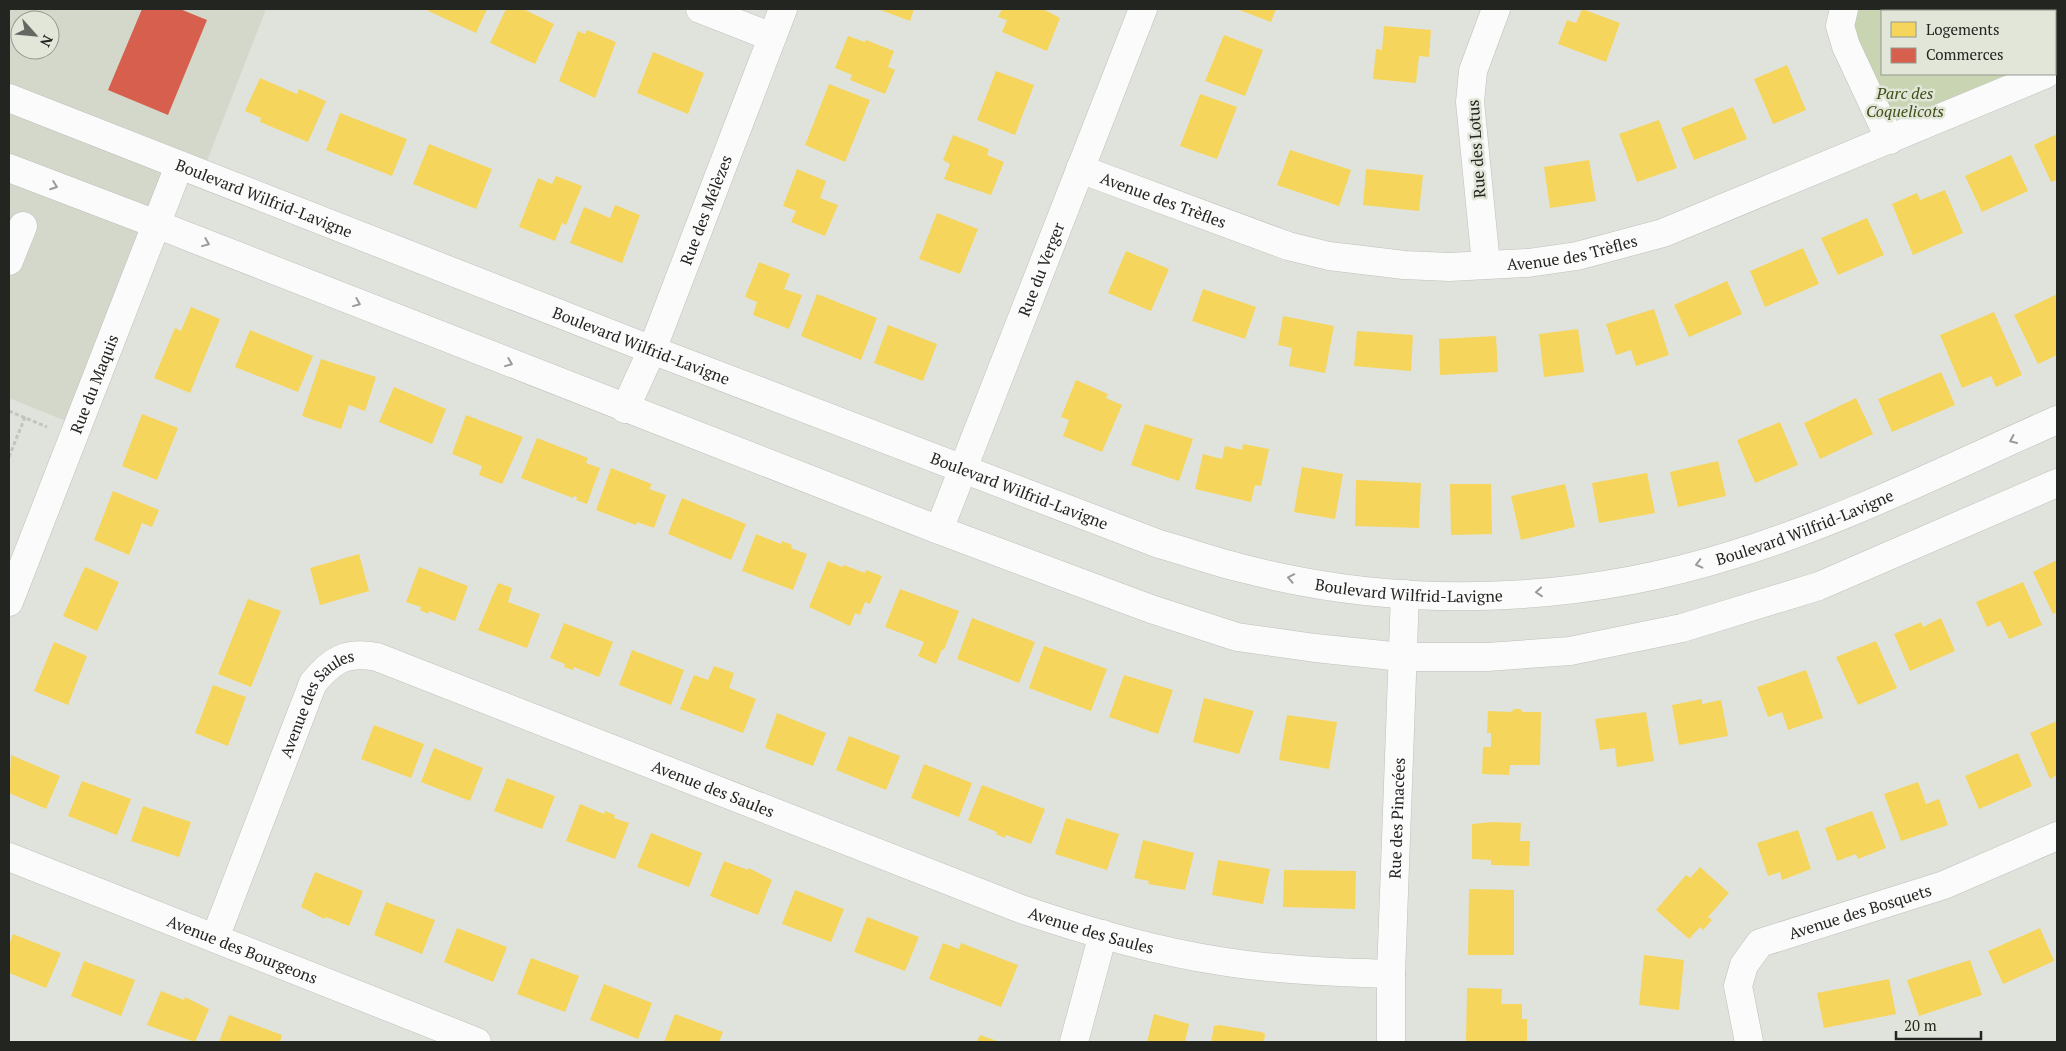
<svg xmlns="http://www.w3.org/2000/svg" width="2066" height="1051" font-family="'PT Serif',serif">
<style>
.built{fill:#d3d8cb;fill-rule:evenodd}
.green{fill:#c9d4b3}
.homes{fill:#f6d55c}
.shops{fill:#d6604d}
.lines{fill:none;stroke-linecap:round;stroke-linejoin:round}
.minor-casing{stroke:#bec0bb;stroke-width:29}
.path{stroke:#c3c3c1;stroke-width:3;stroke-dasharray:4 2.5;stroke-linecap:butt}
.minor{stroke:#fafbfa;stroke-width:28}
.oneway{stroke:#999b98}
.labels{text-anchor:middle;stroke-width:5;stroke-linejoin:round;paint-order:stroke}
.park-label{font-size:16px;font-style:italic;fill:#404f17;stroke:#e1e6d9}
.street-label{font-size:16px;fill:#232520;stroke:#e1e6d9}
</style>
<rect width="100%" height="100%" fill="#e0e3dc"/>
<path class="built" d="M9,9H266L202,174L179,166L78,426L9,398ZM20,20H50V50H20Z"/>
<path class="green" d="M1844,9H2057V69L2055,70V11H1882V74H2046L1890,140Z"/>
<path class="homes" d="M424,9H487L476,33Z
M506,9H523L554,24L535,64L490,43Z
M878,9H914L910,21Z
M1002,9H1043L1060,18L1047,51L1002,32L1007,20L998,17Z
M1237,9H1276L1271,22Z
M1582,9L1620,23L1606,62L1558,44L1567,20L1576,23Z
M1384,26L1431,30L1429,57L1419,56L1416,83L1373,79L1376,49L1382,50Z
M587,30L616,42L595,98L559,81L578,31L585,34Z
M1224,35L1263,50L1245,96L1205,81Z
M848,36L865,42L866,40L894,51L888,67L895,70L885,94L850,80L852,75L835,68Z
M653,52L704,73L688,114L637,93Z
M1787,65L1806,110L1773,124L1754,79Z
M996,71L1034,85L1015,135L977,120Z
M260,78L297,94L299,89L326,101L308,142L260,122L261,118L245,111Z
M829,84L870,100L845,162L805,145Z
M1200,94L1237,107L1217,159L1180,146Z
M1733,107L1747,139L1694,160L1681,128Z
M340,113L407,139L392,176L326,150Z
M1659,120L1677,168L1637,182L1619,134Z
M2057,134V180L2051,182L2034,145Z
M953,135L989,149L987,155L1004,162L991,195L944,179L950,164L943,160Z
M429,144L492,169L476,209L413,184Z
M1290,150L1351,170L1339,206L1277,185Z
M2011,155L2028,191L1982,212L1965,176Z
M1589,160L1596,201L1550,208L1544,167Z
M797,169L826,181L820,198L838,205L825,236L791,222L796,211L783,206Z
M1366,169L1423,175L1419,211L1363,205Z
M556,176L582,186L566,225L562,223L555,241L519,227L538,178L552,184Z
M1945,190L1963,233L1913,255L1892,204L1917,193L1920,200Z
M615,205L640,215L622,263L570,243L584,207L610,218Z
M937,213L978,229L960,274L919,259Z
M1867,218L1884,255L1838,275L1821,238Z
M1803,248L1819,284L1765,307L1750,271Z
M1126,251L1169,269L1151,311L1108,293Z
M759,262L790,274L784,289L802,295L789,329L753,315L757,302L745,297Z
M1727,281L1742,314L1689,337L1674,305Z
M1203,289L1256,307L1245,339L1192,321Z
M817,294L877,318L861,360L801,336Z
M2057,294V355L2038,364L2014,315Z
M191,307L220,319L190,393L154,378L175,328L181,331Z
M1654,309L1669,355L1636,366L1631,350L1616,355L1606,324Z
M1994,312L2022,375L1996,387L1991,376L1962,388L1940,335Z
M1283,316L1334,326L1325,373L1289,366L1292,348L1278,345Z
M888,325L937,344L923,381L874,363Z
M1578,329L1584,372L1544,377L1539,334Z
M250,330L313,356L298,392L235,367Z
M1357,331L1413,335L1411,371L1354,366Z
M1496,336L1498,372L1440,375L1439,339Z
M321,359L376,377L365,411L349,405L341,429L302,416Z
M1941,372L1955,405L1892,432L1878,399Z
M1076,380L1108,394L1106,398L1122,405L1102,452L1063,436L1069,420L1061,417Z
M394,387L446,409L432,444L379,422Z
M1856,398L1873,434L1820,459L1804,423Z
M142,414L178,428L157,480L122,466Z
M466,415L523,437L502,484L479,475L482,466L452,454Z
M1780,422L1798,465L1755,483L1737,440Z
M1145,424L1193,439L1179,481L1131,465Z
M537,438L588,458L586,463L600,468L587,504L576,500L577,497L574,496L573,498L521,478Z
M1243,444L1269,449L1261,486L1255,485L1251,502L1195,489L1203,454L1222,459L1225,446L1242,450Z
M1718,461L1726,496L1678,507L1670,472Z
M1302,467L1343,474L1335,519L1294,512Z
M611,468L652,484L649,489L666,495L654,528L637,522L636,525L596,510Z
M1647,473L1655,513L1599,523L1592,483Z
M1356,480L1421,483L1419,528L1355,526Z
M1450,484H1491L1492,534L1451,535Z
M1565,484L1575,527L1521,540L1511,496Z
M113,491L159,510L152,527L142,523L129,555L94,540Z
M682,498L746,524L731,560L668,534Z
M756,534L781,544L782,541L792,545L791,548L807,554L793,590L742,571Z
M359,554L369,591L320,605L310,568Z
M2057,560V612L2053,614L2033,572Z
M828,561L842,567L844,565L865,573L866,570L882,576L870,604L865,602L860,615L855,613L850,626L809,607Z
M85,567L119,582L97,631L63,616Z
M419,567L468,586L455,621L429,611L428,614L420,610L421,607L406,602Z
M2023,582L2042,625L2009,639L2000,621L1987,627L1976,602Z
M498,583L512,588L508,602L540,614L527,648L478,630Z
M900,589L959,611L944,650L942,649L936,664L918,656L924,642L885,627Z
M248,599L281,611L251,687L218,674Z
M972,618L1035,642L1019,683L957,659Z
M1941,618L1955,651L1910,671L1894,634L1921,622L1923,627Z
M564,623L613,642L599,677L574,667L573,670L564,667L565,664L550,658Z
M1876,641L1897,688L1858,705L1836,657Z
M54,642L87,656L68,705L34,691Z
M1044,646L1107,669L1091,711L1029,688Z
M632,650L684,670L671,705L619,685Z
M714,666L734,673L729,688L756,699L743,733L680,709L694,675L708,680Z
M1806,670L1823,718L1788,730L1782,712L1768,717L1757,687Z
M1124,675L1173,690L1158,734L1109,717Z
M213,685L246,697L228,746L195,733Z
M1204,698L1254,711L1239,754L1193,742Z
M1702,699V704L1721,700L1728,736L1679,745L1672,705Z
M1514,709H1520L1523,712H1541L1540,765H1510L1509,775L1482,774L1483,747H1491V733H1487L1488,711L1511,712Z
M1646,712L1654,761L1617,767L1615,748L1600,750L1595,719Z
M777,713L826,733L813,766L765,748Z
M1287,715L1337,722L1329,769L1279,760Z
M2057,721V775L2050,779L2030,733Z
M374,725L424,744L411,778L361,759Z
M849,736L900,756L886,790L836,770Z
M434,748L483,768L470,801L421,782Z
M2018,753L2032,786L1979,809L1965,776Z
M11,755L60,776L46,809L9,793Z
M924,764L972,783L959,817L911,798Z
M507,778L555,796L542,829L494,811Z
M82,781L131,799L117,835L68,816Z
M1918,782L1926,804L1939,799L1948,825L1901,841L1884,794Z
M982,785L1045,809L1031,844L1006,835L1005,838L996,834L997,832L968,820Z
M580,804L604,814L605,811L615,815L614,818L629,823L615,859L566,841Z
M143,806L191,822L179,857L131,841Z
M1872,811L1886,848L1858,859L1856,854L1837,861L1825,828Z
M1066,818L1119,834L1107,870L1055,854Z
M1492,822L1521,823L1520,841H1530L1529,866L1491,865V860L1472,859V824Z
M1798,830L1811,869L1782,880L1780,872L1768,876L1757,843Z
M651,833L702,853L689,887L637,867Z
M1143,840L1194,853L1185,890L1148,884L1149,881L1134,878Z
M1218,860L1270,869L1263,904L1212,895Z
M724,861L748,870L749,868L772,880L758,915L710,896Z
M1700,867L1729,893L1708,917L1712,920L1703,930L1700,927L1689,939L1656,910L1686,875L1690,878Z
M1284,870L1356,871L1355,909L1283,907Z
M315,872L363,891L349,926L326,917L324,919L301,907Z
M1469,889L1514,890V955H1468Z
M795,890L844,909L831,942L782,924Z
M386,902L435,920L422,954L374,935Z
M867,917L919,937L905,971L854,952Z
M457,928L507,947L493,982L444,962Z
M2040,928L2054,961L2003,984L1988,951Z
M13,934L61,953L46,988L9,973V945Z
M943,943L959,949L961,943L1018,965L1001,1007L929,979Z
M1644,955L1684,960L1679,1010L1639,1005Z
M531,958L579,976L565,1012L517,994Z
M1970,960L1982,995L1919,1016L1907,980Z
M84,961L135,980L121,1016L71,996Z
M1889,979L1896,1014L1824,1028L1817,993Z
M604,984L652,1003L638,1039L590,1020Z
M1467,988L1502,989L1501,1004H1522V1019H1527V1042H1466Z
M161,991L184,1000L185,997L209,1009L195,1042L147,1025Z
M675,1014L723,1032L719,1042H664Z
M1154,1014L1189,1024L1185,1042H1147Z
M229,1015L282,1035L280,1042H219Z
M1219,1025L1261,1032L1265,1034L1264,1042H1211L1214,1026Z
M980,1035L1000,1042H977Z"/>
<path class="shops" d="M142,9H180L207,20L168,115L108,90Z"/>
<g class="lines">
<g class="minor-casing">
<g id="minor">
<path d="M700,9L772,37"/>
<path d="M1844,9L1840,26L1846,46L1890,140"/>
<path id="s1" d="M9,98L652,350L1159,544C1188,552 1216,562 1245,569C1404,610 1576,604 1732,555C1844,521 1950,467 2057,420"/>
<path d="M9,168L156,224L939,530L1151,609L1237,637L1315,648L1402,657H1487L1570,651L1682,628L1819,586L2057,483"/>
<path id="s2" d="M1080,169L1288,246L1329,256L1404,265L1449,267L1528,263L1577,256L1663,233L2046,74"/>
<path d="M9,261L23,226"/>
<path d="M1486,264L1470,102L1473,71L1496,9"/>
<path id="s3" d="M625,409L652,350L783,9"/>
<path id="s4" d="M939,530L1143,9"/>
<path id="s5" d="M9,602L179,166"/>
<path id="s6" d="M9,857L477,1042"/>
<path id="s7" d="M215,938L313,683C332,660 346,651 377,657L1021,909C1086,931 1153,951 1220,961C1276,970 1334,972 1391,974"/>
<path d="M1074,1042L1103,934"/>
<path id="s8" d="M1391,1042V974L1405,594"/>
<path id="s9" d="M1749,1042L1738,986L1744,965L1760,943L1944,885L2057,836"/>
</g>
</g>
<path class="path" d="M9,411L47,427
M9,457L25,417"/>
<use href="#minor" class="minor"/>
</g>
<defs><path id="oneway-chevron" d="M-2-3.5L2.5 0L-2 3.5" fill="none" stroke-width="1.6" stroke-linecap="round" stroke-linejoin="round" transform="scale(1.25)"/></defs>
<g class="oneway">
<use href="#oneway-chevron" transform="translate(54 186) rotate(20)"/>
<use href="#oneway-chevron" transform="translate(206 243) rotate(22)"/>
<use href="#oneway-chevron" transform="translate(357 303) rotate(22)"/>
<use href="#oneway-chevron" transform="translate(509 363) rotate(22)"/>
<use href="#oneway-chevron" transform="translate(2013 440) rotate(156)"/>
<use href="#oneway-chevron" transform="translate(1699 564) rotate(166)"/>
<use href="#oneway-chevron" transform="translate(1291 578) rotate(-169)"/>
<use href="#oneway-chevron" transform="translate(1539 592) rotate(175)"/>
</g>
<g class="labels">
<g class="park-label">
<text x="1905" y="99">Parc des<tspan x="1905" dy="18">Coquelicots</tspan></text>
</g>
<g class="street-label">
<text transform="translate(1476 149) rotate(-94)" y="6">Rue des Lotus</text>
<text dy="6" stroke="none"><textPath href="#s1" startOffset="274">Boulevard Wilfrid-Lavigne</textPath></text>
<text dy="6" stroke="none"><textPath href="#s2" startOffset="89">Avenue des Trèfles</textPath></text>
<text dy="6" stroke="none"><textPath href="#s3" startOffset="215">Rue des Mélèzes</textPath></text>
<text dy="6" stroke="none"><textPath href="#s2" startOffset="509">Avenue des Trèfles</textPath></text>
<text dy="6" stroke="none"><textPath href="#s4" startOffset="280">Rue du Verger</textPath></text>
<text dy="6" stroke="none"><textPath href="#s1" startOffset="679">Boulevard Wilfrid-Lavigne</textPath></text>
<text dy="6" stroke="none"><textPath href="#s5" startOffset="234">Rue du Maquis</textPath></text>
<text dy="6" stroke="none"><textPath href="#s1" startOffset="1084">Boulevard Wilfrid-Lavigne</textPath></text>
<text dy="6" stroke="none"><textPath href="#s1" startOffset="1894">Boulevard Wilfrid-Lavigne</textPath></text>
<text dy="6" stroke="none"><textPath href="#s1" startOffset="1489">Boulevard Wilfrid-Lavigne</textPath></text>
<text dy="6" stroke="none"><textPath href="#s7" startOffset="259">Avenue des Saules</textPath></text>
<text dy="6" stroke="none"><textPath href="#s7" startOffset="708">Avenue des Saules</textPath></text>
<text dy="6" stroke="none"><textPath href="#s8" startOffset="224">Rue des Pinacées</textPath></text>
<text dy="6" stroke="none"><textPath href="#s9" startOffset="211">Avenue des Bosquets</textPath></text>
<text dy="6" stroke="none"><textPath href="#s7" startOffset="1112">Avenue des Saules</textPath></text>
<text dy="6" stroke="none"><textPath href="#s6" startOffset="251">Avenue des Bourgeons</textPath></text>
</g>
</g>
<rect width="2066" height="1051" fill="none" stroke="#232520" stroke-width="20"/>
<rect x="1881" y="10" width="175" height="65" fill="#e1e6d9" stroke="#95998f"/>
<rect x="1891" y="22" width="25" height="15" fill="#f6d55c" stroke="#95998f"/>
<text x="1926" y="35" font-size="15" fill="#232520">Logements</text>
<rect x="1891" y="48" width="25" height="15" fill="#d6604d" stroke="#95998f"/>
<text x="1926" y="60" font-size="15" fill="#232520">Commerces</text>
<g transform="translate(35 35) rotate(117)"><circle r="24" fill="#e1e6d9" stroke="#95998f"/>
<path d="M0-4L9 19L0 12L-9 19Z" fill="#656862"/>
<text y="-8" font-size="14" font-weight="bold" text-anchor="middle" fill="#232520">N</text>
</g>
<path d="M1896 1031v8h85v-8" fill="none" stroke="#232520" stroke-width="2.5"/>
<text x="1904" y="1031" font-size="15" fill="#232520" stroke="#e1e6d9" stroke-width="4" paint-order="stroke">20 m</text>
</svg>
